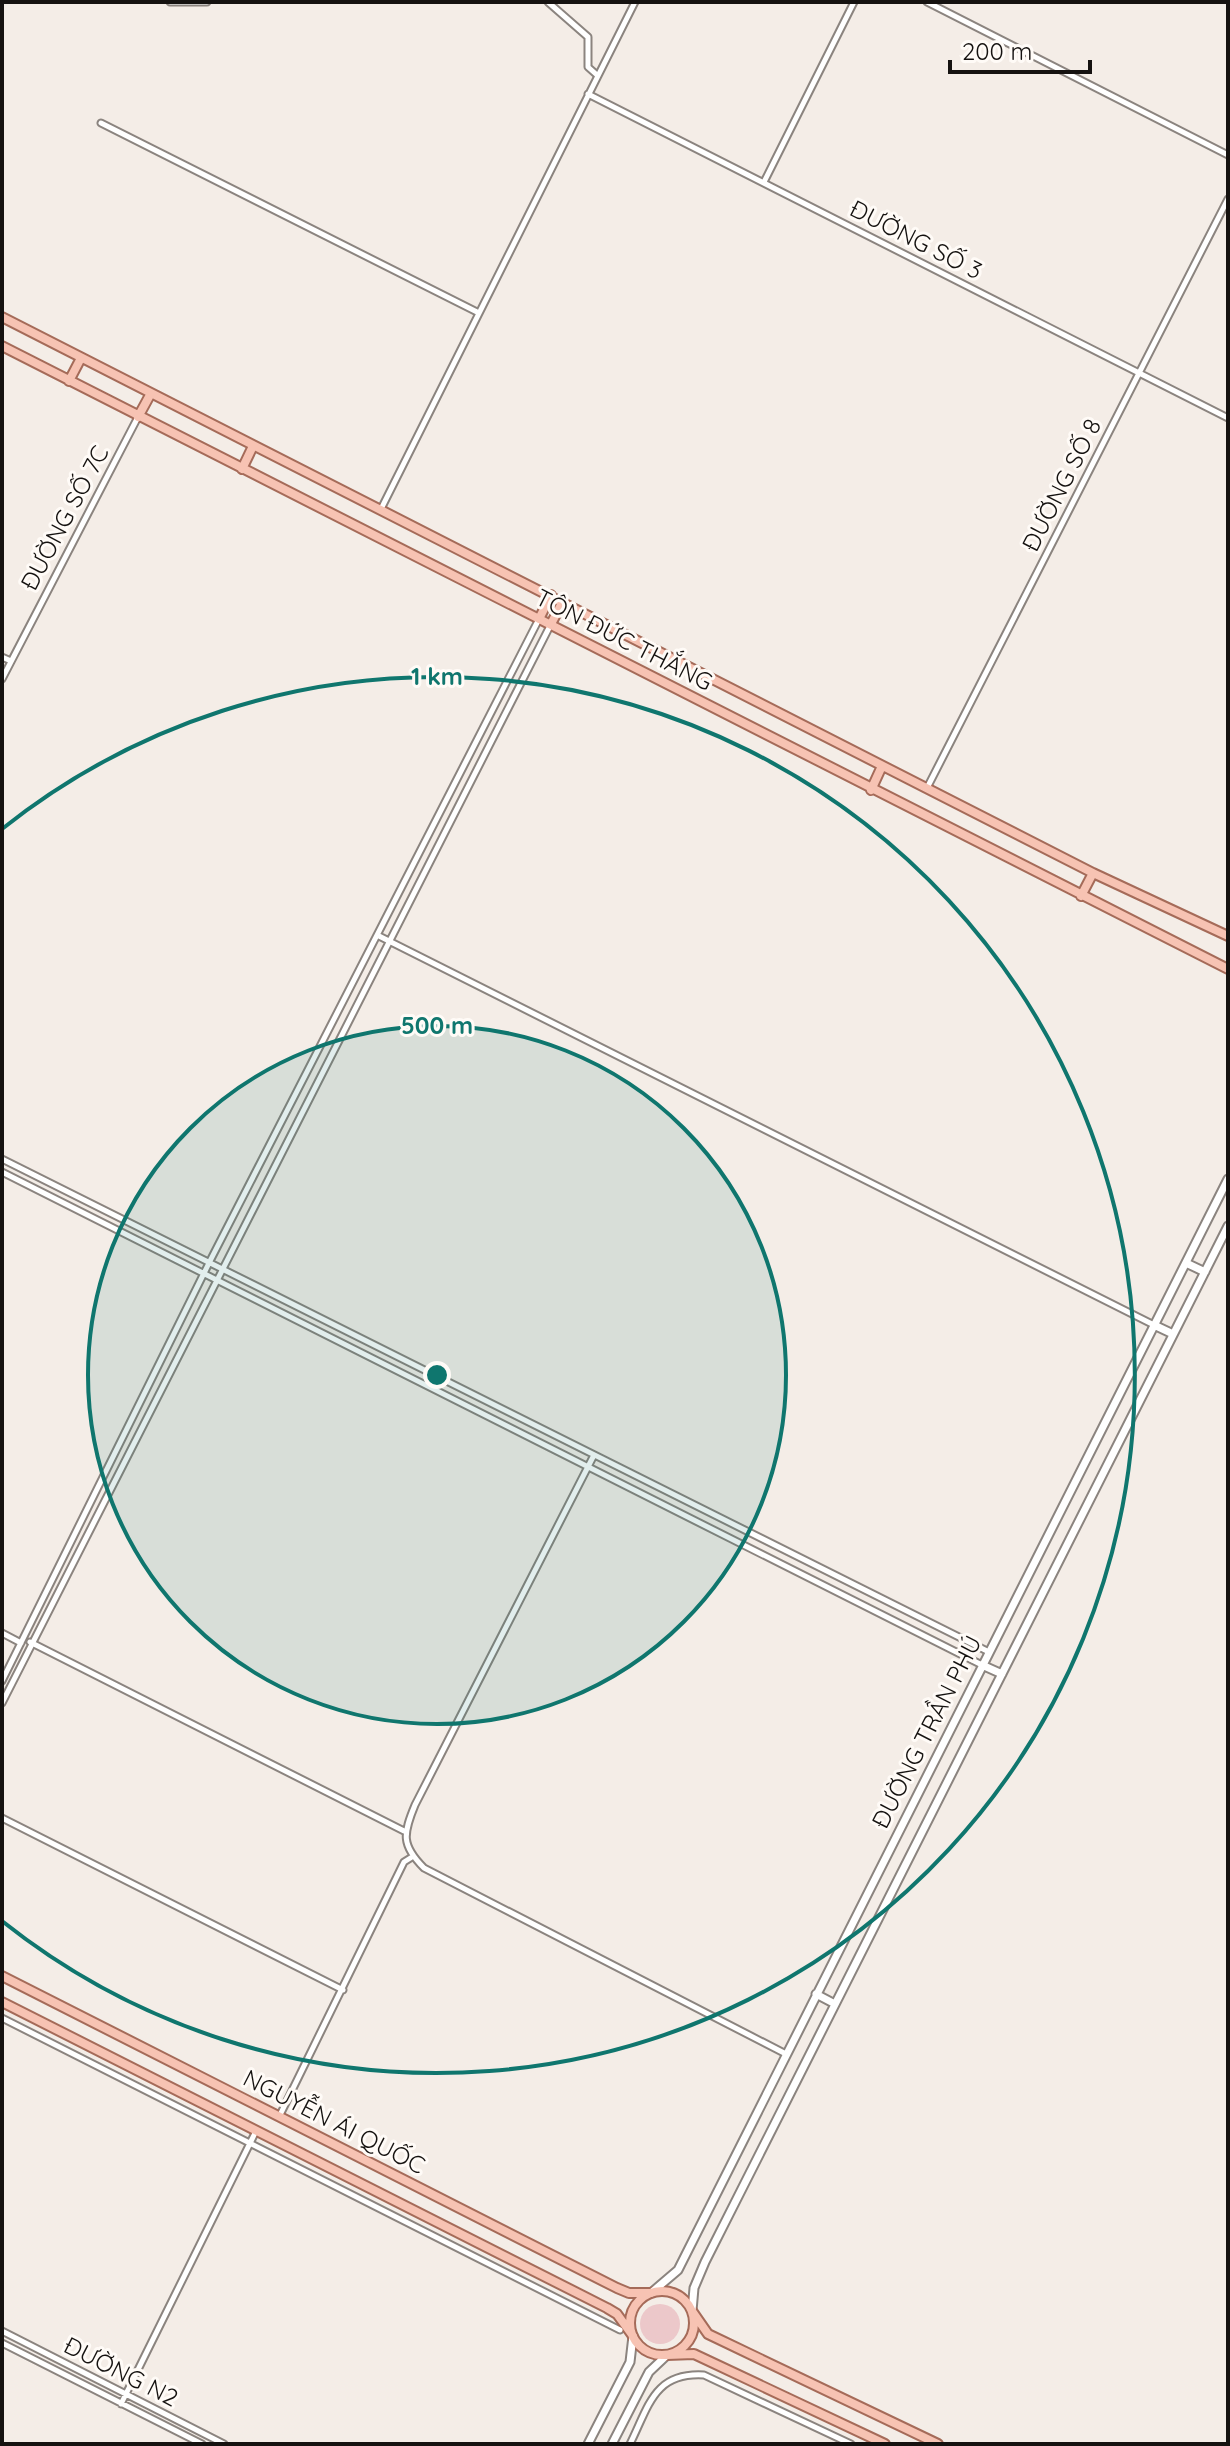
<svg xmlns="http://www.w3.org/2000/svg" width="1230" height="2446" font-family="Quicksand,sans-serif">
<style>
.green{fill:#ecc8ca}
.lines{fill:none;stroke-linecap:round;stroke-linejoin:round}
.street-casing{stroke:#8b847f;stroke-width:9}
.secondary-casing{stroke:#8b847f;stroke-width:11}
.primary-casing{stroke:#a56b59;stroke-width:12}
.street{stroke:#fff;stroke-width:5}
.secondary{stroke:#fff;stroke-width:7}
.primary{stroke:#f7c3b3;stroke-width:8}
.ring{fill:none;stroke:#0f766e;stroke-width:4}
.labels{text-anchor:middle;stroke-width:6;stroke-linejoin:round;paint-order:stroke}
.street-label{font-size:24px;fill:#151210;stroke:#fffbf7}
.centre{fill:#0f766e;stroke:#fffbf7;stroke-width:4}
.ring-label{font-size:24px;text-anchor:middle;font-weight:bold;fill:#0f766e;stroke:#fffbf7;stroke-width:6;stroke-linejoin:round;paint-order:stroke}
</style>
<rect width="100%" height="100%" fill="#f4ede7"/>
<path class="green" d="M640 2324a20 20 0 1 1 40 0a20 20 0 1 1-40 0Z"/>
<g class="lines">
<g class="street-casing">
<path id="street" d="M170,2H207
M548,2L588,37V67L597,75
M927,2L1228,155
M588,94L1228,418
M101,123L479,313
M764,182L854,2
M381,509L635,2
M2,657L11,661
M2,679L138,417
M927,788L1228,199
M377,935L1154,1325
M2,1159L989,1652
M2,1172L982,1665
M594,1455L415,1805C403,1834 401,1845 424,1868L786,2054
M2,1633L21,1643
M30,1642L404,1831
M2,1681L210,1261L539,619
M2,1703L551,624
M2,1818L343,1990
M2,2018L620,2330
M279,2117L404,1862L412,1857
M2,2331L224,2444
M2,2343L202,2444
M121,2404L256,2131
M630,2444C649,2406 654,2372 704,2375L851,2444"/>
</g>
<g class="secondary-casing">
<path id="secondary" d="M1186,1263L1205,1272
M1154,1325L1173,1334
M982,1665L1002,1674
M816,1994L835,2004
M651,2293L678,2270L1228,1179
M692,2311L694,2288L705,2262L1228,1226
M588,2444L630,2362L633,2336
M612,2444L649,2372L667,2355"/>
</g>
<g class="primary-casing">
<path id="primary" d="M2,317L1093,873L1228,936
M2,346L1228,969
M69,381L81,358
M138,417L150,395
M242,469L253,446
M539,619L551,595
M551,624L563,601
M871,790L882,766
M1081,896L1093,873
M2,1976L617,2288L629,2293H651
M2,2002L607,2308L617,2314L633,2336
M630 2323a32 32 0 1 1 64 0a32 32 0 1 1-64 0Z
M692,2311L708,2334L938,2444
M667,2355L694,2354L885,2444"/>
</g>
<use href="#street" class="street"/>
<use href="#secondary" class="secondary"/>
<use href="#primary" class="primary"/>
</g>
<circle cx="437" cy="1375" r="349" fill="#0f766e" fill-opacity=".12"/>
<g class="ring">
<circle cx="437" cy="1375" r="349"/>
<path d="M2 829A698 698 0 1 1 2 1921"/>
</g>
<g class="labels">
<g class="street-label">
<text transform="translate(916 240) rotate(27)" y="8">ĐƯỜNG SỐ 3</text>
<text transform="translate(1062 485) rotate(-63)" y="8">ĐƯỜNG SỐ 8</text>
<text transform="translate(65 518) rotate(-62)" y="8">ĐƯỜNG SỐ 7C</text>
<text transform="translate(624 640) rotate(27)" y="8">TÔN ĐỨC THẮNG</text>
<text transform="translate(927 1732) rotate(-63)" y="8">ĐƯỜNG TRẦN PHÚ</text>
<text transform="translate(334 2122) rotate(27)" y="8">NGUYỄN ÁI QUỐC</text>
<text transform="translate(121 2372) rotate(27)" y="8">ĐƯỜNG N2</text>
</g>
</g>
<circle cx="437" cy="1375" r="12" class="centre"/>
<g class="ring-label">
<text x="437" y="685">1 km</text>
<text x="437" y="1034">500 m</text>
</g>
<rect width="1230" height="2446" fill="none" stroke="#151210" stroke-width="8"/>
<path d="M950 60v12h140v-12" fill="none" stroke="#151210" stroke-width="4"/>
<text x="962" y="60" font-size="24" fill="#151210" stroke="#fffbf7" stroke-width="6" paint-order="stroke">200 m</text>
</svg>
